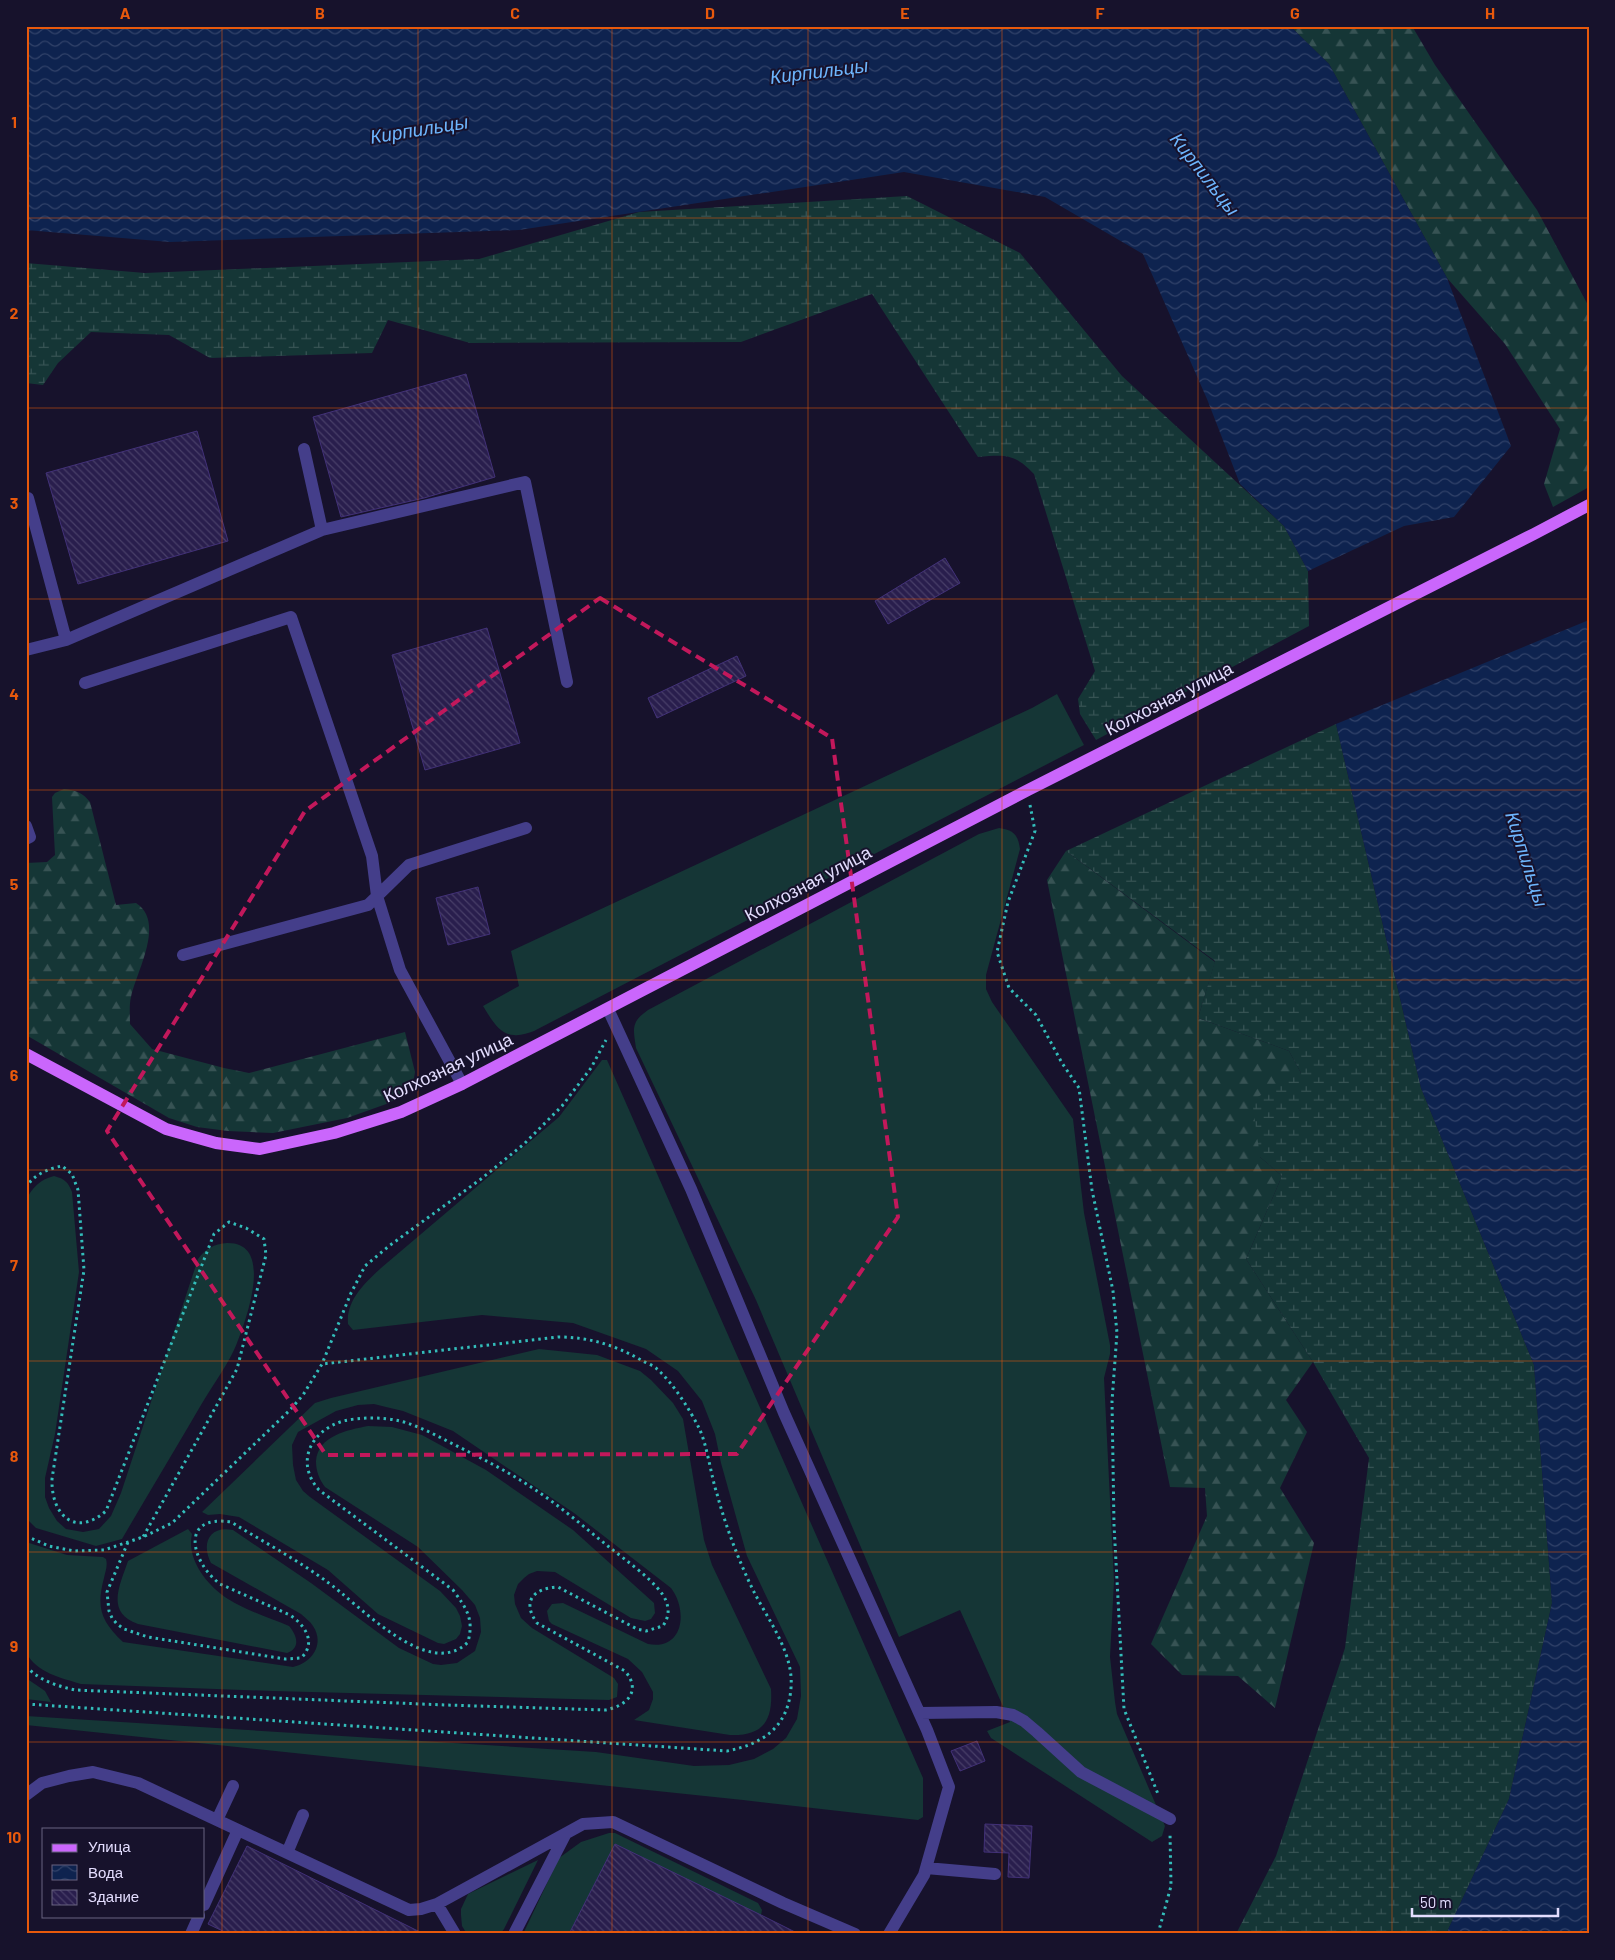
<svg xmlns="http://www.w3.org/2000/svg" width="1615" height="1960" font-family="Barlow,sans-serif">
<style>
.grass{fill:#153636}
.forest{fill:url(#forest-firs)}
.wetland{fill:url(#wetland-marsh)}
.water{fill:url(#water-waves)}
.building{fill:url(#building-back-hatch);stroke:#423178}
.lines{fill:none;stroke-linecap:round;stroke-linejoin:round}
.path{stroke:#33bdba;stroke-width:3;stroke-dasharray:2.5 4;stroke-linecap:butt}
.minor{stroke:#443e8a;stroke-width:12}
.major{stroke:#ca66fc;stroke-width:12}
.marked{fill:none;stroke:#c2185b;stroke-width:4;stroke-dasharray:10 6;stroke-linejoin:round}
.grid{fill:none;stroke:#e8590c;stroke-width:1;stroke-opacity:0.55}
.labels{text-anchor:middle;stroke-width:4;stroke-linejoin:round;paint-order:stroke}
.street-label{font-size:18px;fill:#e3ddfe;stroke:#17122c}
.water-label{font-size:19px;font-style:italic;fill:#6db5fd;stroke:#17122c}
.neatline{fill:none;stroke:#e8590c;stroke-width:2}
.grid-label{font-size:16px;text-anchor:middle;font-weight:bold;fill:#e8590c}
</style>
<defs>
<pattern id="forest-firs" width="22" height="20" patternUnits="userSpaceOnUse" patternTransform="scale(1.25)"><rect width="22" height="20" fill="#153636"/><path d="M5 1l3.5 6h-7zM16 11l3.5 6h-7z" fill="#375354"/></pattern>
<pattern id="wetland-marsh" width="20" height="14" patternUnits="userSpaceOnUse" patternTransform="scale(1.25)"><rect width="20" height="14" fill="#153636"/><path d="M1 5h8M5 5V1M11 12h8M15 12V8" fill="none" stroke="#375354"/></pattern>
<pattern id="water-waves" width="16" height="10" patternUnits="userSpaceOnUse" patternTransform="scale(1.25)"><rect width="16" height="10" fill="#0e234f"/><path d="M0 5q4-4 8 0t8 0" fill="none" stroke="#314269"/></pattern>
<pattern id="building-back-hatch" width="6" height="6" patternUnits="userSpaceOnUse" patternTransform="scale(1.25)"><rect width="6" height="6" fill="#291e4d"/><path d="M-1 5l2 2M0 0l6 6M5-1l2 2" fill="none" stroke="#483e68"/></pattern>
</defs>
<rect width="100%" height="100%" fill="#17122c"/>
<path class="grass" d="M1057,694L1084,745L534,1031C528,1033 520,1036 514,1035C499,1035 490,1017 483,1006L519,986L511,951L1032,708Z
M999,828C1014,830 1018,835 1020,849L986,975V989L992,1002L1073,1119L1084,1213L1110,1345V1354L1104,1378L1114,1581L1110,1657L1115,1702L1117,1714L1165,1826L1162,1836L1152,1842L991,1738L987,1731L1010,1722L960,1610L899,1637L756,1300L636,1048C633,1028 631,1022 648,1010L979,834Z
M602,1060H607L923,1778V1817L918,1820L743,1800L26,1725V1716L596,1752L694,1766L729,1765L754,1759L773,1749L786,1738L797,1719L801,1696L800,1667L747,1556L721,1463L715,1434L702,1401L678,1371L646,1349L573,1323L482,1315L353,1330L348,1324C346,1300 365,1283 381,1268L559,1117Z
M54,1176C65,1179 68,1182 72,1192L79,1272L55,1434L45,1478V1497L49,1508L57,1521L66,1529L83,1532L99,1529L111,1516L121,1493L198,1259C205,1249 214,1244 227,1243C275,1242 246,1320 237,1343C230,1362 212,1386 201,1405C175,1450 148,1494 122,1539L96,1546L36,1528L29,1521L26,1510V1201C31,1188 41,1179 54,1176Z
M539,1349L597,1355L640,1371L651,1380L673,1403L683,1419L704,1540L712,1565L771,1689C773,1721 763,1736 730,1735L634,1720L649,1710L653,1699V1692L642,1672L628,1659L552,1624L549,1621L547,1611L552,1604L563,1603L648,1644C684,1651 688,1610 671,1588L574,1513L453,1431L403,1411L386,1407L374,1404L358,1405L336,1411L298,1432L292,1445L293,1465L296,1480L303,1491L310,1497L440,1591L456,1608L460,1616L462,1626L460,1634L456,1639L444,1644L438,1643L378,1614L328,1570L239,1517L220,1514L208,1515L202,1512L315,1403L331,1398Z
M368,1426L392,1427L422,1435L486,1470L573,1530L654,1603L655,1613L651,1619L645,1621L631,1618L555,1572L537,1571L529,1574L524,1578L518,1584L514,1595L515,1604L521,1618L532,1628L614,1678L618,1684L617,1697L609,1700L273,1691L81,1684C62,1678 36,1673 26,1652V1542L67,1555L103,1557L106,1559C108,1566 105,1572 104,1578C96,1608 101,1621 123,1642L293,1667C312,1663 325,1644 313,1626C310,1621 305,1618 301,1614L211,1563C201,1544 209,1525 233,1530L311,1583L399,1648L433,1664L441,1665L457,1663L475,1651L481,1632L480,1618L475,1605L462,1590L418,1547L325,1487C319,1479 316,1471 316,1461C318,1436 347,1430 368,1426Z
M188,1529L192,1534C186,1560 208,1586 228,1599C245,1610 270,1618 289,1626C297,1635 301,1648 287,1653L138,1624C105,1613 120,1585 128,1561Z
M26,1678L45,1691L51,1702L26,1699Z
M609,1833H615L758,1903L762,1910L761,1915L569,1934H523L559,1858L581,1842Z
M538,1860L504,1929L500,1934H467L462,1926L461,1915V1909L468,1894Z"/>
<path class="forest" d="M1290,26H1412L1435,65L1537,210L1589,307V487L1553,507L1544,484L1560,429L1505,344L1447,278L1329,64Z
M64,789C76,790 83,793 90,802L116,905L136,903C166,922 136,972 131,997C129,1005 130,1015 130,1024L152,1049L224,1068L249,1073L405,1032L415,1072L414,1078L402,1095L389,1103L347,1118L273,1133L228,1131L197,1127L169,1118L26,1035V863L47,862L55,855L52,797L55,793Z
M1066,851L1215,962L1198,1018L1289,1051L1301,1073L1260,1157L1282,1176L1246,1259L1313,1362L1286,1400L1307,1432L1280,1488L1314,1543L1275,1708L1238,1676L1182,1675L1151,1644L1207,1516L1205,1488L1170,1487L1047,880Z"/>
<path class="wetland" d="M907,196L1020,253L1122,376L1284,526L1308,571L1309,626L1096,740L1080,714L1078,699L1095,671L1034,474C1014,453 1005,455 978,457L872,294L741,342L470,343L388,320L372,353L210,358L169,335L91,332L58,363L43,385L26,383V263L145,273L479,259L639,212Z
M1336,724L1421,1088L1534,1365L1552,1603L1509,1799L1446,1934H1236L1276,1856L1345,1648L1369,1458L1313,1362L1246,1259L1282,1176L1260,1157L1252,1100L1301,1073L1289,1051L1198,1018L1215,961L1066,851Z"/>
<path class="water" d="M26,26H1290L1329,64L1447,278L1511,446L1454,517L1404,526L1308,571L1284,526L1240,484L1207,399L1143,254L1045,197L904,172L519,230L170,242L26,230Z
M1589,620V1934H1446L1509,1799L1552,1603L1534,1365L1421,1088L1336,724Z"/>
<path class="building" d="M466,374L495,477L424,498L341,517L313,417Z
M197,431L228,541L78,584L46,473Z
M945,558L960,583L888,624L875,601Z
M487,628L520,743L425,770L392,655Z
M737,656L746,676L657,718L648,698Z
M478,887L490,934L448,945L436,898Z
M977,1741L985,1761L960,1771L951,1751Z
M985,1824L1032,1826L1029,1878L1008,1877L1009,1853L984,1852Z
M615,1844L761,1915L799,1934H569Z
M247,1846L424,1934H229L208,1924Z"/>
<g class="lines">
<path class="path" d="M1030,805L1035,831L1008,902L997,952L1009,988L1036,1015L1062,1063L1079,1088L1092,1190L1113,1291L1117,1333L1112,1401L1114,1525L1124,1709L1158,1794
M26,1188C32,1175 50,1168 62,1166L72,1174L78,1190L84,1270L52,1479C51,1515 75,1538 106,1511L214,1234L229,1222L246,1228L264,1239L266,1255L237,1369L143,1537
M26,1536L49,1546L74,1551L104,1550L143,1537L172,1523L290,1410L303,1395L322,1364L351,1293L365,1266L389,1246L481,1179L524,1144L562,1106L591,1068L606,1040
M26,1666C38,1680 57,1686 75,1690L446,1705L605,1710C627,1706 642,1691 625,1671L537,1623C521,1601 534,1588 558,1587L637,1629L646,1631L663,1626C668,1618 670,1611 666,1601C660,1584 624,1559 609,1547C584,1527 559,1505 531,1487C507,1471 481,1458 455,1445C437,1436 420,1426 400,1421C383,1417 360,1417 343,1421C310,1431 295,1463 319,1490L453,1590C467,1609 474,1619 468,1642C428,1682 358,1603 326,1581C296,1559 262,1541 231,1522C179,1514 191,1562 220,1584L290,1615C305,1625 317,1643 301,1658L285,1659L148,1637L124,1629L117,1624L112,1618L109,1611L107,1592L128,1542
M26,1704L727,1751C763,1744 788,1727 791,1688C794,1653 768,1620 753,1590C738,1559 726,1527 717,1494C711,1476 707,1444 699,1428C690,1410 673,1383 657,1369C653,1365 646,1363 641,1360C615,1345 589,1337 558,1337L322,1364
M1158,1934L1171,1886L1170,1833"/>
<path class="minor" d="M304,449L322,530
M28,498L66,640
M26,650L66,640L322,530L525,482L567,682
M85,683L291,617L372,856L377,896L400,970L462,1084
M26,826L30,837L26,839
M183,955L368,905L409,865L526,828
M608,1009L691,1189L784,1413L927,1730L949,1787L924,1875L889,1934
M920,1713L996,1712L1013,1715L1024,1721L1037,1732L1081,1772L1170,1819
M26,1795L42,1783L69,1776L93,1772L138,1783L409,1910L421,1909L437,1904L583,1824L613,1822L783,1903L855,1934
M217,1820L233,1786
M287,1853L303,1815
M926,1868L995,1874
M437,1904L455,1934
M204,1905L238,1830
M191,1934L199,1916
M514,1934L565,1835"/>
<path class="major" d="M26,1054L166,1129L216,1143L260,1149L334,1133L401,1112L462,1084L1028,790L1534,534L1589,505"/>
</g>
<path class="marked" d="M600,598L832,738L898,1217L737,1454L326,1455L107,1131L305,811Z"/>
<path class="grid" d="M222,26V1934M418,26V1934M612,26V1934M808,26V1934M1002,26V1934M1198,26V1934M1392,26V1934M26,218H1589M26,408H1589M26,599H1589M26,790H1589M26,980H1589M26,1170H1589M26,1361H1589M26,1552H1589M26,1742H1589"/>
<g class="labels">
<g class="street-label">
<text transform="translate(1169 699) rotate(-27)" y="6">Колхозная улица</text>
<text transform="translate(808 884) rotate(-28)" y="6">Колхозная улица</text>
<text transform="translate(448 1068) rotate(-25)" y="6">Колхозная улица</text>
</g>
<g class="water-label">
<text transform="translate(819 71) rotate(-7)" y="7">Кирпильцы</text>
<text transform="translate(419 129) rotate(-9)" y="7">Кирпильцы</text>
<text transform="translate(1205 174) rotate(52)" y="7">Кирпильцы</text>
<text transform="translate(1527 859) rotate(72)" y="7">Кирпильцы</text>
</g>
</g>
<rect width="1615" height="1960" fill="none" stroke="#17122c" stroke-width="55"/>
<rect x="42" y="1828" width="162" height="90" fill="#17122c" stroke="#696380"/>
<rect x="52" y="1844" width="25" height="8" fill="#ca66fc" stroke="#696380"/>
<text x="88" y="1852" font-size="15" fill="#e3ddfe">Улица</text>
<rect x="52" y="1865" width="25" height="15" fill="url(#water-waves)" stroke="#696380"/>
<text x="88" y="1878" font-size="15" fill="#e3ddfe">Вода</text>
<rect x="52" y="1890" width="25" height="15" fill="url(#building-back-hatch)" stroke="#696380"/>
<text x="88" y="1902" font-size="15" fill="#e3ddfe">Здание</text>
<path d="M1412 1908v8h146v-8" fill="none" stroke="#e3ddfe" stroke-width="2.5"/>
<text x="1420" y="1908" font-size="15" fill="#e3ddfe" stroke="#17122c" stroke-width="4" paint-order="stroke">50 m</text>
<rect x="28" y="28" width="1560" height="1904" class="neatline"/>
<g class="grid-label">
<text x="125" y="19">A</text>
<text x="320" y="19">B</text>
<text x="515" y="19">C</text>
<text x="710" y="19">D</text>
<text x="905" y="19">E</text>
<text x="1100" y="19">F</text>
<text x="1295" y="19">G</text>
<text x="1490" y="19">H</text>
<text x="14" y="128">1</text>
<text x="14" y="319">2</text>
<text x="14" y="509">3</text>
<text x="14" y="700">4</text>
<text x="14" y="890">5</text>
<text x="14" y="1081">6</text>
<text x="14" y="1271">7</text>
<text x="14" y="1462">8</text>
<text x="14" y="1652">9</text>
<text x="14" y="1843">10</text>
</g>
</svg>
